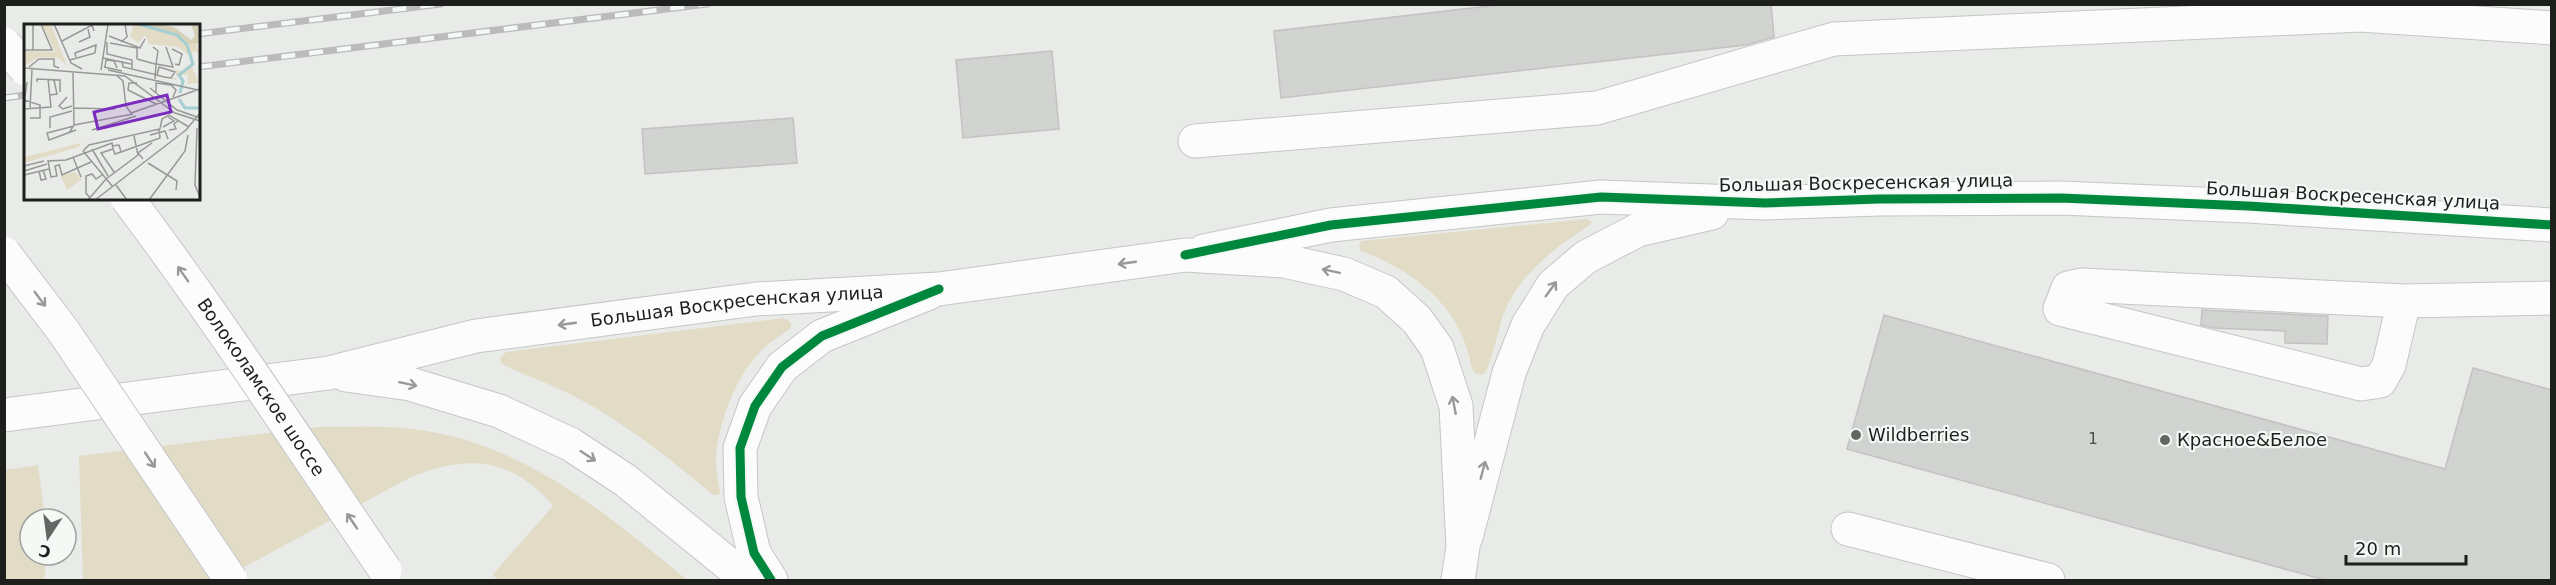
<svg xmlns="http://www.w3.org/2000/svg" width="2556" height="585" font-family="'DejaVu Sans',sans-serif">
<style>
.green{fill:#e2dcc6}
.building{fill:#d1d3d1;stroke:#c2c3c1;stroke-width:1.5}
.lines{fill:none;stroke-linecap:round;stroke-linejoin:round}
.minor-casing{stroke:#c4c7c4;stroke-width:35}
.major-casing{stroke:#c4c7c4;stroke-width:35}
.minor{stroke:#fcfcfc;stroke-width:33}
.major{stroke:#fcfcfc;stroke-width:33}
.rail-casing{stroke:#babbba;stroke-width:7}
.rail{stroke:#f4f9f5;stroke-width:4.5;stroke-dasharray:14;stroke-linecap:butt}
.major-bridge-casing{stroke:#c4c7c4;stroke-width:35;stroke-linecap:butt}
.major-bridge{stroke:#fcfcfc;stroke-width:33}
.cycleway-casing{stroke:#f4f9f5;stroke-width:13}
.cycleway{stroke:#00873e;stroke-width:9}
.oneway{stroke:#989998}
.poi-dot{fill:#646664;stroke:#f4f9f5;stroke-width:2}
.labels{text-anchor:middle;stroke-width:4.5;stroke-linejoin:round;paint-order:stroke}
.number-label{font-size:15px;fill:#4a4c4a}
.street-label{font-size:18px;fill:#1d1f1d;stroke:#f4f9f5}
.poi-label{font-size:18px;fill:#1d1f1d;stroke:#f4f9f5;text-anchor:start}
.inset-river{fill:none;stroke:#a4cfd2;stroke-width:3}
.inset-road{fill:none;stroke:#979997;stroke-width:1.5}
.view{fill:#7b2cbf;fill-opacity:0.15;stroke:#7b2cbf;stroke-width:3}
.inset-edge{fill:none;stroke:#1d1f1d;stroke-width:3}
</style>
<rect width="100%" height="100%" fill="#e8ebe8"/>
<path class="green" d="M1587,219L1592,222L1590,225C1556,247 1520,273 1504,313C1499,326 1490,369 1484,374C1481,374 1478,375 1475,373C1472,370 1471,365 1470,360C1467,347 1462,334 1455,322C1434,287 1397,264 1361,251L1359,246L1361,241Z
M784,318L791,323V328C781,335 770,342 762,350C736,375 720,420 716,455C715,467 718,480 720,492L719,495H713C666,455 614,414 557,388C539,380 520,373 502,364L500,358L506,352Z
M319,427C352,427 387,425 420,430C526,445 607,514 687,580H497L493,574L553,506C512,457 467,454 411,477L220,580H83L79,456Z
M38,465L45,519H30V555H47L44,580H5V470Z"/>
<path class="building" d="M1506,4H1771L1774,37L1746,45L1281,98L1274,31Z
M1052,51L1059,129L963,138L956,60Z
M793,118L797,163L645,174L642,129Z
M2202,310L2328,316L2327,344L2285,343V331L2214,328L2201,325Z
M1884,315L2445,469L2473,368L2552,390V580H2325L1847,449Z"/>
<g class="lines">
<g class="minor-casing">
<path id="minor" d="M1195,141L1597,108L1834,39L2361,15L2552,28
M1204,251L1331,225L1601,197L1765,203L1879,199L2061,198L2248,206L2552,225
M2404,301L2389,365L2380,381L2361,384L2060,309L2068,288L2081,285L2404,301L2552,298
M1848,529L2048,580
M1466,537L1509,373L1528,325L1553,285L1586,257L1638,230L1712,213
M771,580L754,553L741,497L740,448L755,406L782,367L822,336L929,293"/>
</g>
<g class="major-casing">
<g id="major">
<path d="M346,375L410,384L499,411L570,444L625,480L748,580"/>
<path id="s1" d="M4,415L329,373L476,336L756,299L939,289L1185,255L1284,261L1344,274L1386,292L1417,320L1437,348L1456,406L1463,547L1458,580"/>
</g>
</g>
<use href="#minor" class="minor"/>
<use href="#major" class="major"/>
<g class="rail-casing">
<path id="rail" d="M198,34L441,4
M4,53L26,51
M198,67L707,4
M4,98L26,95"/>
</g>
<use href="#rail" class="rail"/>
<g class="major-bridge-casing">
<g id="major-bridge">
<path d="M4,44L26,69"/>
<path id="s2" d="M127,198C218,319 300,445 385,570"/>
<path d="M4,253L64,332L231,580"/>
</g>
</g>
<use href="#major-bridge" class="major-bridge"/>
<g class="cycleway-casing">
<path id="cycleway" d="M1185,255L1331,225L1601,197L1765,203L1879,199L2061,198L2248,206L2552,225
M771,580L754,553L741,497L740,448L755,406L782,367L822,336L939,289"/>
</g>
<use href="#cycleway" class="cycleway"/>
</g>
<defs><path id="oneway-shaft" d="M-6 0H5M1.5-3L5.5 0L1.5 3" fill="none" stroke-width="1.6" stroke-linecap="round" stroke-linejoin="round" transform="scale(1.5)"/></defs>
<g class="oneway">
<use href="#oneway-shaft" transform="translate(1127 263) rotate(172)"/>
<use href="#oneway-shaft" transform="translate(1331 271) rotate(-168)"/>
<use href="#oneway-shaft" transform="translate(183 274) rotate(-125)"/>
<use href="#oneway-shaft" transform="translate(1551 289) rotate(-54)"/>
<use href="#oneway-shaft" transform="translate(40 299) rotate(53)"/>
<use href="#oneway-shaft" transform="translate(567 324) rotate(172)"/>
<use href="#oneway-shaft" transform="translate(408 384) rotate(12)"/>
<use href="#oneway-shaft" transform="translate(1454 405) rotate(-101)"/>
<use href="#oneway-shaft" transform="translate(588 456) rotate(33)"/>
<use href="#oneway-shaft" transform="translate(150 460) rotate(56)"/>
<use href="#oneway-shaft" transform="translate(1483 470) rotate(-75)"/>
<use href="#oneway-shaft" transform="translate(352 521) rotate(-124)"/>
</g>
<g class="poi-dot">
<circle cx="1856" cy="435" r="6"/>
<circle cx="2165" cy="440" r="6"/>
</g>
<g class="labels">
<g class="number-label">
<text x="2093" y="444">1</text>
</g>
<g class="street-label">
<text transform="translate(1866 183) rotate(-1)" y="6">Большая Воскресенская улица</text>
<text transform="translate(2353 196) rotate(3)" y="6">Большая Воскресенская улица</text>
<text dy="6" stroke="none"><textPath href="#s1" startOffset="742">Большая Воскресенская улица</textPath></text>
<text dy="6" stroke="none"><textPath href="#s2" startOffset="232">Волоколамское шоссе</textPath></text>
</g>
<g class="poi-label">
<text x="1868" y="441">Wildberries</text>
<text x="2177" y="446">Красное&amp;Белое</text>
</g>
</g>
<g transform="translate(24 24)">
<rect width="176" height="176" fill="#e8ebe8"/>
<path d="M18,0H27L43,42L35,34L15,33L0,42V27L31,28ZM110,0L151,9L165,20L172,17L175,29L168,27L169,46L175,59L163,60L164,51H153L152,56L131,52L152,54V46L139,42L160,48L168,39L167,33L154,23L125,20L121,11L114,19L106,12ZM57,119L55,123L0,139V133ZM51,148L58,155L43,166L37,152Z" fill="#e2dcc6"/>
<path d="M132,0L150,3L167,16L171,12L167,0H175V19L165,20L151,9L116,1Z" fill="#d6d0b6"/>
<path class="inset-river" d="M114,0L153,11L163,21L169,40L155,51L159,57L156,69M155,75L161,84H176"/>
<path class="inset-road" d="M30,0L47,39L58,45M85,12L116,24L121,15M38,17L68,1L70,7M55,18L66,13L64,5M83,18V30L108,36V45M97,18L103,13L101,0M86,19L113,24V35M129,23L134,27L132,40M148,25L158,30L155,41L151,40M0,26H28L17,0M9,26V0M79,34L107,40M113,35L131,40M46,36L71,29L72,21L51,29L52,33M98,37L99,43L129,50M5,43L15,35H30V42L35,44M80,43L98,47M81,43L82,36L90,37L93,44M0,44L101,52L151,89L176,97M77,46L84,0M84,46L174,66M129,50L140,53L147,54L151,48L135,43L133,51M93,52L99,57L102,82L107,89L176,65M131,55L132,40L149,43L142,23M13,58V55L36,56V68M113,59H105L104,66L132,80M126,64L153,86L176,94M132,68V59L147,61L152,66L149,73M26,71L33,70L30,56M43,73L35,82L39,85L48,82M0,76L16,81V94H6M0,80L3,58M50,84L91,85M0,85L27,83L24,55M6,85L8,45M50,101L109,90M50,102L23,109L25,116L52,106M139,103L150,97L144,93M26,104V93L48,87M173,104L171,161L176,173M68,106L112,92M145,106L152,105L150,100L155,96M45,109L50,101L49,49M126,111L141,107L144,115M88,122L95,121L97,128L91,130L89,125M68,125L84,152M59,127L65,121L136,105L138,95L145,91L165,103M59,127L89,163M97,128L136,114L135,105M49,133L57,153M119,135L114,129L128,119M124,139L153,157L152,166M35,140L38,151L67,138M35,141L31,142L33,152L27,153L24,137L42,136L88,119L89,125L77,129L90,148M0,142L20,137M0,147L23,140M15,147L17,156L22,155L19,146M0,151L25,145M92,161L103,176M66,174L62,169V152L68,150L72,155L78,151M64,176L82,155L114,131L110,112M71,176L162,106L176,89M125,176L161,127L164,111"/>
<path class="view" d="M143,71L147,88L74,105L70,88Z"/>
<rect width="176" height="176" class="inset-edge"/>
</g>
<rect width="2556" height="585" fill="none" stroke="#1d1f1d" stroke-width="12"/>
<g transform="translate(48 537) rotate(193)"><circle r="28" fill="#f4f9f5" stroke="#9ea29f" stroke-width="1.5"/>
<path d="M0-4.5L10 22L0 15L-10 22Z" fill="#646664"/>
<text y="-9" font-size="16" font-weight="bold" text-anchor="middle" fill="#1d1f1d">С</text>
</g>
<path d="M2346 555v9h120v-9" fill="none" stroke="#1d1f1d" stroke-width="3"/>
<text x="2355" y="555" font-size="18" fill="#1d1f1d" stroke="#f4f9f5" stroke-width="4.5" paint-order="stroke">20 m</text>
</svg>
